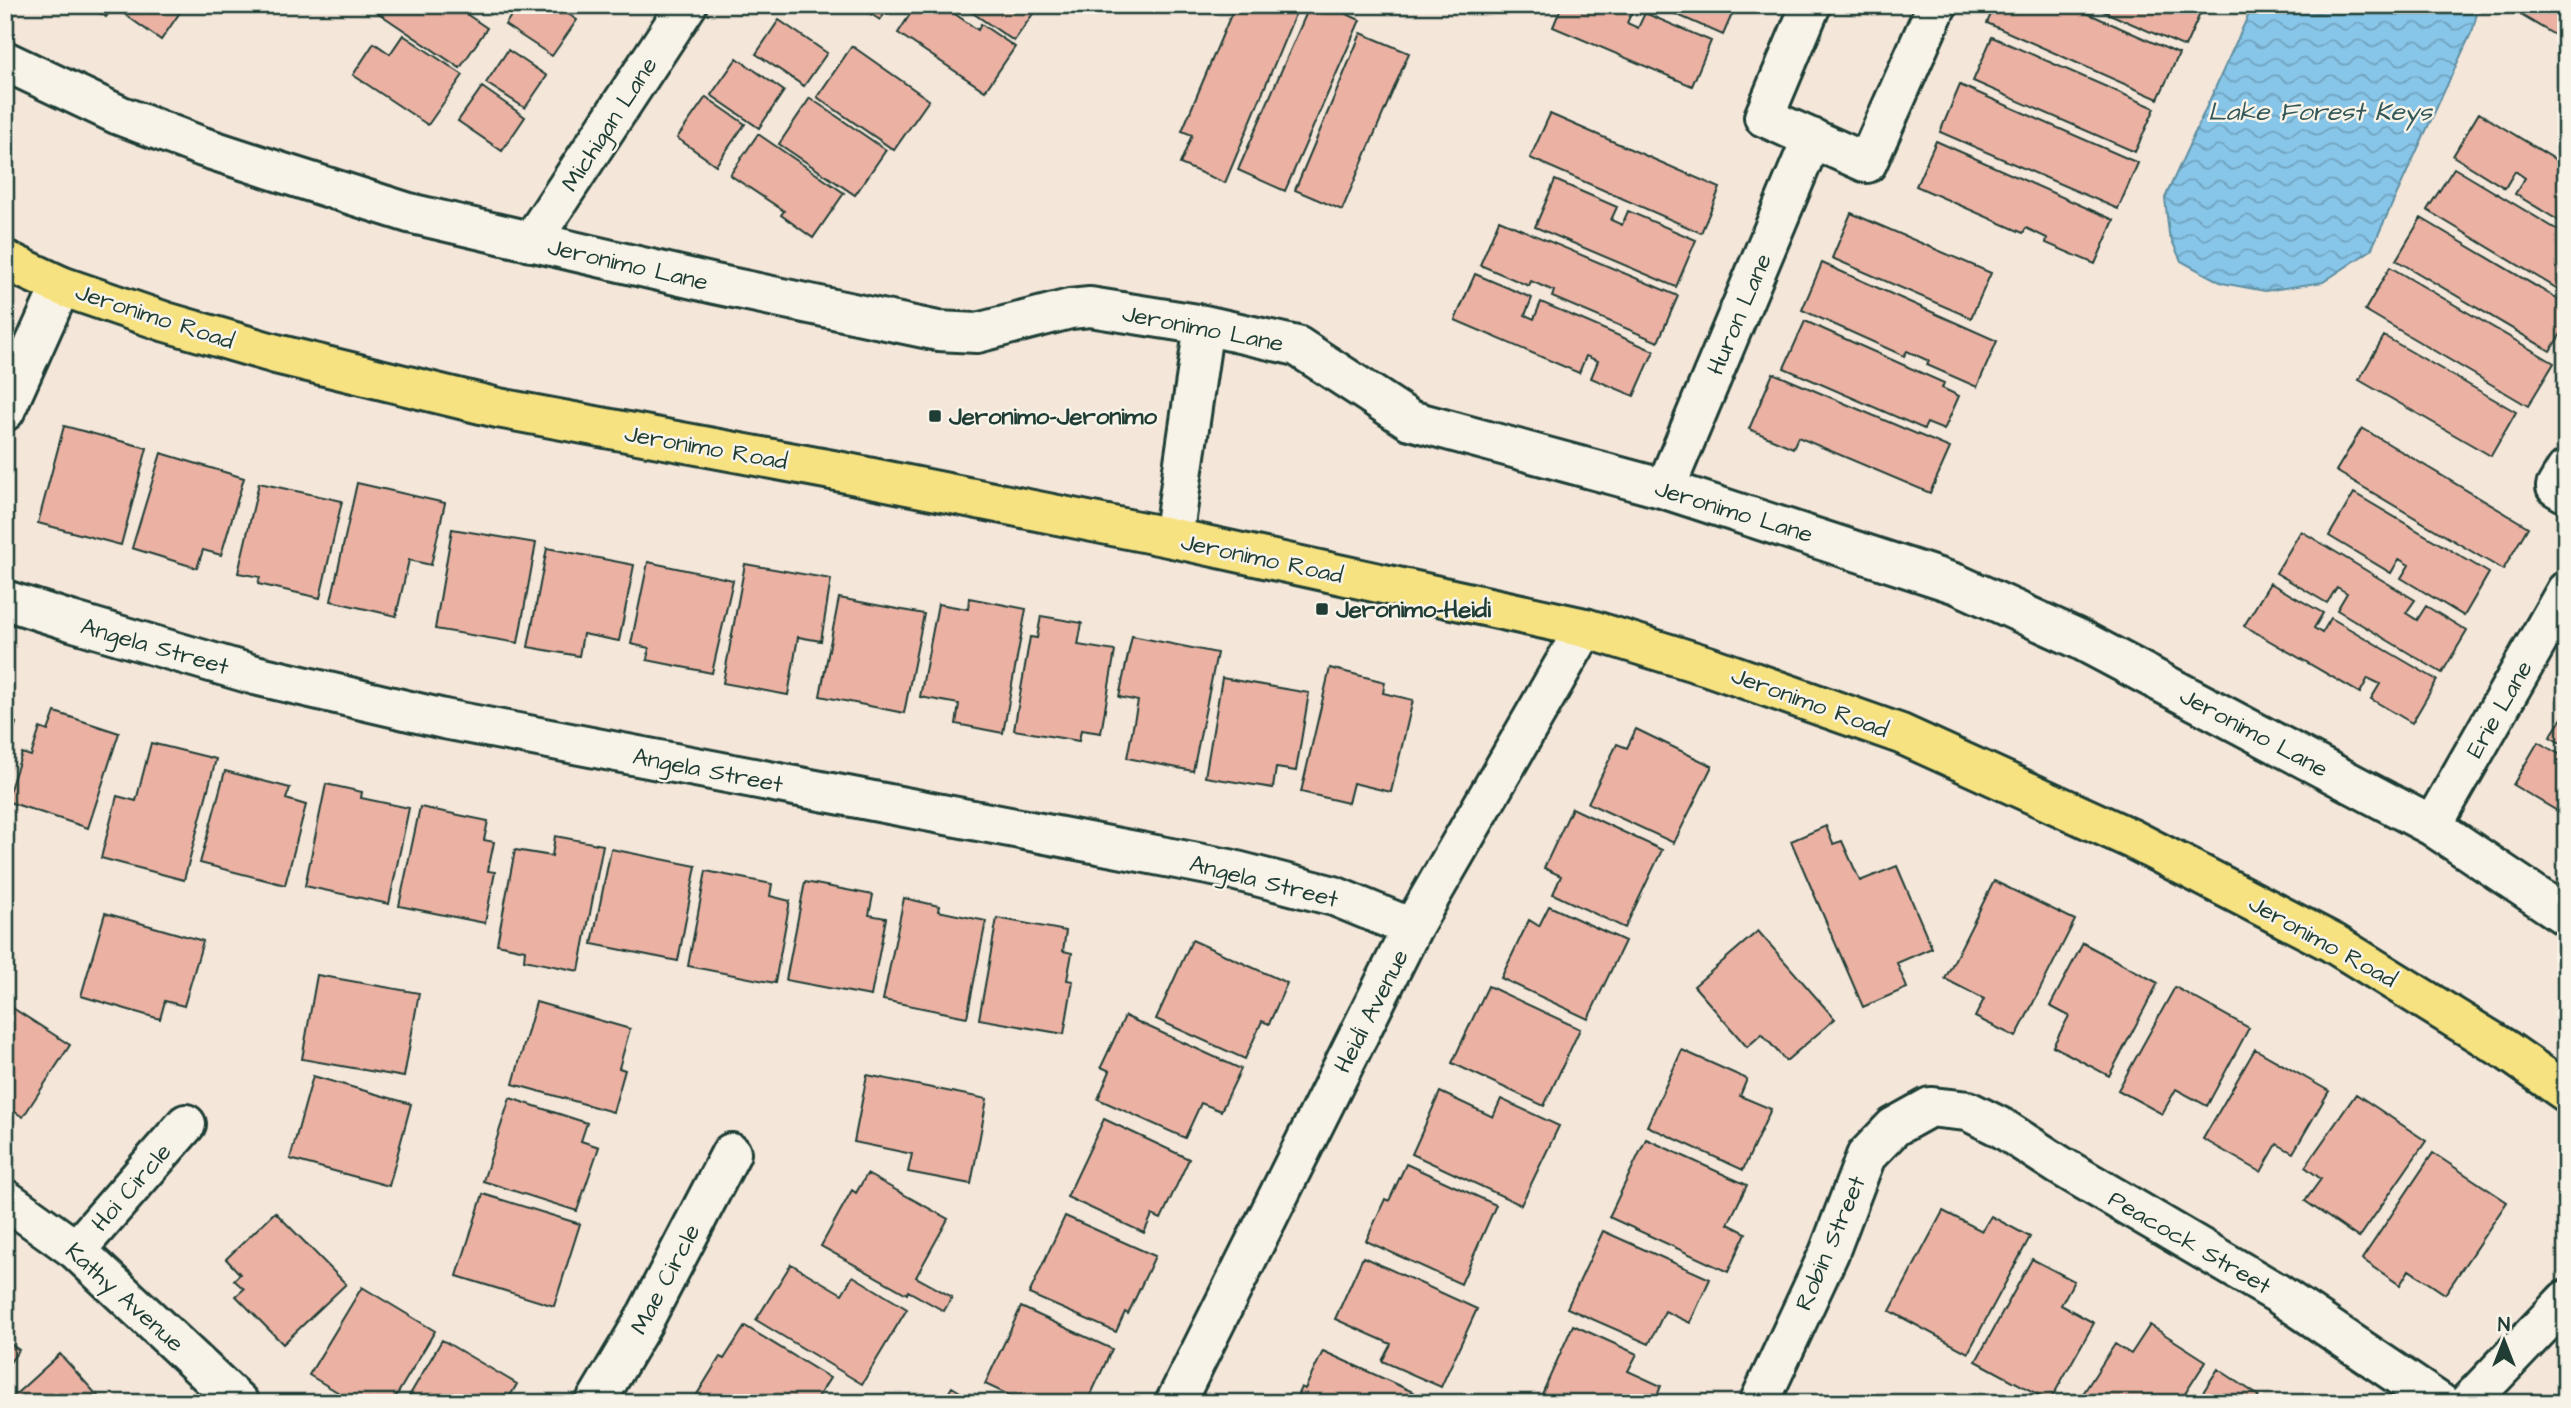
<svg xmlns="http://www.w3.org/2000/svg" width="2571" height="1408" font-family="'Architects Daughter',sans-serif">
<style>
.water{fill:url(#water-waves);stroke:#5e8fa1;stroke-width:2}
.building{fill:#ebb2a4;stroke:#1f3d34;stroke-width:2}
.lines{fill:none;stroke-linecap:round;stroke-linejoin:round}
.minor-casing{stroke:#1f3d34;stroke-width:44}
.major-casing{stroke:#1f3d34;stroke-width:44}
.minor{stroke:#f7f3e8;stroke-width:38}
.major{stroke:#f7e281;stroke-width:38}
.poi-dot{fill:#1f3d34;stroke:#f7f3e8;stroke-width:2.5}
.labels{text-anchor:middle;stroke-width:5;stroke-linejoin:round;paint-order:stroke}
.street-label{font-size:24px;fill:#1f3d34;stroke:#f7f3e8}
.poi-label{font-size:24px;font-weight:bold;fill:#1f3d34;stroke:#f7f3e8;text-anchor:start}
.water-label{font-size:26px;font-style:italic;fill:#345858;stroke:#f7f3e8}
</style>
<defs>
<pattern id="water-waves" width="16" height="10" patternUnits="userSpaceOnUse" patternTransform="scale(1.75)"><rect width="16" height="10" fill="#88c6e9"/><path d="M0 5q4-4 8 0t8 0" fill="none" stroke="#6fa2be"/></pattern>
</defs>
<rect width="100%" height="100%" fill="#f5e6da"/>
<filter id="ink" filterUnits="userSpaceOnUse"><feTurbulence type="fractalNoise" baseFrequency=".0143" numOctaves="2"/><feDisplacementMap in="SourceGraphic" scale="14" xChannelSelector="R" yChannelSelector="G"/><feConvolveMatrix kernelMatrix="1 2 1 2 8 2 1 2 1" color-interpolation-filters="sRGB"/></filter>
<g filter="url(#ink)">
<path class="water" d="M2253,5H2479L2473,29L2371,250L2323,282L2265,291L2222,283L2181,261L2169,234L2165,198Z"/>
<path class="building" d="M89,5H114L106,17Z
M124,5H185L161,40L120,11Z
M377,5H453L487,28L460,68L374,10Z
M518,5H555L577,20L552,56L505,25Z
M857,5H891L880,20Z
M916,5H942L978,30L981,24L1015,47L985,91L898,33Z
M961,5H1039L1014,41Z
M1235,5H1299L1225,183L1180,164L1192,135L1182,131Z
M1310,5H1327L1360,20L1285,191L1238,170Z
M1562,5H1630L1634,7L1627,23L1638,28L1645,13L1711,41L1692,86L1553,27Z
M1655,5H1736L1723,35Z
M1995,5H2069L2179,54L2158,99L1987,23Z
M2089,5H2204L2185,47Z
M2513,5H2566V24L2558,37L2521,15L2523,11Z
M779,20L827,53L804,86L756,54Z
M1361,33L1409,53L1342,210L1295,190Z
M403,35L463,75L428,125L353,75L374,43L390,54Z
M1992,37L2155,108L2135,152L1973,81Z
M852,46L929,100L894,150L817,97Z
M508,50L547,76L525,108L486,83Z
M737,58L784,91L759,128L711,95Z
M1960,85L2138,163L2118,209L1940,132Z
M482,87L525,117L502,151L458,121Z
M706,97L745,124L716,165L677,138Z
M810,98L886,150L855,195L779,144Z
M2479,113L2566,166V225L2515,194L2525,178L2515,171L2505,188L2453,156Z
M1550,114L1720,188L1701,233L1530,158Z
M758,134L844,193L813,238L781,215L784,211L730,175Z
M1936,141L2114,220L2095,264L2046,243L2047,238L2026,228L2023,233L1916,186Z
M2454,168L2566,235V294L2427,210Z
M1555,180L1617,207L1611,220L1622,225L1628,211L1696,240L1676,287L1535,227Z
M1851,213L1991,273L1971,318L1832,258Z
M2421,218L2566,304V326L2550,351L2396,260Z
M1499,220L1678,296L1658,342L1552,297L1554,291L1531,281L1529,286L1480,265Z
M1822,263L1997,341L1977,387L1927,365L1929,361L1907,351L1904,356L1802,310Z
M2390,267L2554,363L2528,406L2365,310Z
M1475,274L1532,298L1525,315L1534,319L1541,302L1654,351L1634,396L1591,378L1598,361L1586,356L1579,373L1455,320Z
M1805,321L1944,383L1942,388L1959,396L1944,430L1927,423L1924,429L1784,368Z
M2384,336L2516,412L2491,456L2359,380Z
M1773,373L1950,448L1930,493L1798,437L1793,448L1749,429Z
M64,426L147,448L121,545L38,523Z
M2362,428L2528,527L2503,570L2336,471Z
M161,453L244,478L221,555L203,550L197,568L132,548Z
M259,483L342,501L320,598L258,584L260,577L238,573Z
M357,483L445,503L431,565L409,560L396,616L331,601Z
M2354,493L2489,573L2464,616L2401,578L2409,565L2399,559L2391,573L2329,536Z
M452,529L536,543L518,643L435,629Z
M2301,531L2415,600L2406,613L2417,620L2426,606L2467,631L2442,673L2337,610L2347,593L2337,587L2327,603L2276,573Z
M547,548L634,565L619,641L583,634L579,656L528,647Z
M648,562L733,580L712,673L647,660L649,648L631,644Z
M745,564L831,579L821,641L798,637L788,695L723,683Z
M2270,583L2323,613L2314,628L2322,633L2331,618L2437,680L2412,723L2371,699L2380,684L2368,678L2360,693L2244,626Z
M839,598L924,614L904,713L820,696Z
M969,598L1026,609L1003,733L956,724L959,704L920,697L938,604L968,609Z
M1041,616L1082,623L1078,645L1115,651L1101,733L1081,730L1079,741L1014,730L1030,637L1037,638Z
M1132,636L1217,653L1193,771L1127,758L1138,701L1119,697Z
M1330,668L1385,682L1383,693L1413,700L1391,792L1353,783L1348,803L1301,792Z
M1222,678L1309,693L1296,771L1276,768L1273,788L1205,777Z
M55,712L119,733L88,828L6,801L22,753L31,756L40,728L48,731Z
M2566,712V746L2550,737Z
M5,720L16,723L5,755Z
M1636,729L1712,766L1674,843L1588,803L1617,744L1627,748Z
M2538,742L2566,758V816L2513,785Z
M151,743L216,759L184,880L101,858L117,796L136,801Z
M225,771L290,788L286,799L306,805L285,885L200,863Z
M326,784L362,792L361,798L409,808L389,904L305,886Z
M420,807L488,821L484,840L494,842L488,871L495,872L485,923L399,906Z
M1572,808L1662,850L1625,928L1553,894L1561,876L1544,868Z
M1826,826L1833,844L1842,841L1860,881L1897,866L1932,948L1897,963L1907,988L1863,1007L1791,841Z
M555,836L603,845L579,971L524,960L525,950L497,944L515,850L552,856Z
M611,849L696,866L678,961L592,944Z
M706,871L772,884L770,896L790,901L775,983L688,966Z
M1994,881L2075,920L2016,1037L1975,1017L1984,999L1945,979Z
M805,882L873,895L869,915L886,918L871,996L786,980Z
M904,898L939,906L938,911L986,921L967,1017L883,1000Z
M1549,906L1625,941L1588,1019L1501,978L1529,920L1539,926Z
M105,913L203,941L184,1006L165,1001L160,1019L81,996Z
M997,918L1066,931L1063,951L1072,953L1067,980L1073,981L1064,1034L979,1019Z
M1758,931L1835,1019L1786,1061L1762,1034L1747,1047L1694,986Z
M1192,940L1287,983L1269,1024L1262,1021L1245,1059L1156,1019Z
M2083,943L2158,983L2109,1076L2053,1046L2069,1016L2050,1006Z
M317,975L419,993L404,1077L302,1059Z
M1488,986L1580,1029L1544,1106L1452,1063Z
M2175,987L2249,1028L2207,1106L2176,1089L2162,1114L2118,1090Z
M536,1002L630,1029L619,1068L625,1070L613,1112L513,1084Z
M5,1003L70,1045L23,1117L5,1106Z
M1125,1016L1241,1069L1221,1111L1201,1103L1185,1138L1098,1099L1110,1071L1101,1067Z
M2255,1049L2329,1091L2293,1153L2277,1144L2261,1172L2203,1139Z
M1682,1050L1747,1079L1740,1096L1771,1109L1743,1170L1647,1126Z
M867,1075L987,1099L971,1184L908,1172L912,1154L854,1142Z
M313,1076L411,1104L389,1186L290,1159Z
M1440,1092L1493,1117L1501,1099L1559,1126L1521,1205L1412,1154Z
M2356,1094L2426,1141L2359,1238L2305,1201L2321,1179L2305,1167Z
M510,1098L587,1123L581,1141L599,1147L577,1211L483,1181Z
M1104,1119L1189,1159L1161,1219L1152,1215L1144,1233L1067,1197Z
M1646,1139L1747,1185L1728,1224L1746,1233L1728,1272L1609,1217Z
M2433,1153L2507,1202L2445,1294L2409,1270L2400,1285L2362,1259Z
M1406,1164L1496,1205L1461,1284L1366,1241L1385,1199L1389,1201Z
M867,1174L948,1219L916,1277L952,1297L944,1311L908,1291L907,1294L821,1246L852,1190L856,1193Z
M483,1194L580,1224L554,1306L457,1276Z
M1943,1211L1982,1231L1991,1216L2030,1237L1968,1353L1890,1311Z
M275,1212L346,1284L283,1344L236,1296L244,1289L234,1280L240,1274L226,1259Z
M1065,1216L1155,1256L1128,1314L1125,1312L1116,1332L1029,1294Z
M1603,1231L1710,1279L1690,1323L1665,1311L1649,1344L1567,1308Z
M1363,1257L1477,1309L1441,1387L1382,1361L1391,1344L1335,1319Z
M2032,1259L2074,1281L2061,1305L2094,1323L2050,1401L1976,1361Z
M791,1264L842,1294L853,1276L907,1309L862,1384L756,1320Z
M362,1287L435,1331L392,1403H356L309,1375Z
M1021,1307L1112,1349L1087,1403L1067,1401L1066,1403H1026L985,1384Z
M1573,1325L1637,1354L1628,1371L1661,1386L1654,1403H1538Z
M2150,1325L2206,1361L2179,1403H2077L2115,1344L2131,1354Z
M745,1326L830,1378L814,1403H708L696,1396L720,1357L724,1359Z
M5,1340L19,1350L5,1369Z
M442,1340L517,1384L506,1403H405Z
M1323,1351L1413,1392L1408,1403H1294L1301,1387L1305,1389Z
M60,1354L104,1403H6Z
M2218,1369L2259,1396L2254,1403H2196Z
M952,1387L978,1403H942Z"/>
<g class="lines">
<g class="minor-casing">
<path id="minor" d="M1811,5L1764,117L1867,163L1937,5
M5,61L119,115L203,147L289,175L409,213L715,284L938,331L977,333L1070,309L1090,307L1204,325L1297,346L1410,420L1665,489L1957,584L2081,640L2432,826L2566,916
M531,242L687,5
M5,411L61,286
M2566,470L2556,487L2566,493
M1665,489L1812,138
M1173,538L1204,325
M5,600L71,621L255,675L444,719L1229,869L1334,896L1412,928
M2432,826L2566,591
M5,1199L76,1250L239,1403
M76,1250L186,1124
M595,1403L642,1324L731,1153
M1175,1403L1412,928L1585,628
M1759,1403L1829,1253L1866,1156L1894,1127L1930,1107L1968,1111L2002,1128L2059,1165L2277,1293L2440,1403
M2468,1403L2566,1300"/>
</g>
<g class="major-casing">
<path id="major" d="M5,260L61,286L166,322L276,354L498,408L832,470L1173,538L1585,628L1708,666L1901,734L2132,839L2333,943L2506,1050L2566,1092"/>
</g>
<use href="#minor" class="minor"/>
<use href="#major" class="major"/>
</g>
</g>
<g class="poi-dot">
<rect x="928" y="409" width="14" height="14" rx="3.5"/>
<rect x="1315" y="602" width="14" height="14" rx="3.5"/>
</g>
<g class="labels">
<g class="street-label">
<text transform="translate(609 124) rotate(-57)" y="8">Michigan Lane</text>
<text transform="translate(628 264) rotate(13)" y="8">Jeronimo Lane</text>
<text transform="translate(1739 314) rotate(-67)" y="8">Huron Lane</text>
<text transform="translate(155 316) rotate(18)" y="8">Jeronimo Road</text>
<text transform="translate(1203 328) rotate(11)" y="8">Jeronimo Lane</text>
<text transform="translate(706 447) rotate(10)" y="8">Jeronimo Road</text>
<text transform="translate(1734 511) rotate(17)" y="8">Jeronimo Lane</text>
<text transform="translate(1262 558) rotate(12)" y="8">Jeronimo Road</text>
<text transform="translate(155 646) rotate(16)" y="8">Angela Street</text>
<text transform="translate(1810 702) rotate(20)" y="8">Jeronimo Road</text>
<text transform="translate(2499 709) rotate(-60)" y="8">Erie Lane</text>
<text transform="translate(2254 732) rotate(28)" y="8">Jeronimo Lane</text>
<text transform="translate(708 770) rotate(11)" y="8">Angela Street</text>
<text transform="translate(1264 881) rotate(14)" y="8">Angela Street</text>
<text transform="translate(2323 941) rotate(29)" y="8">Jeronimo Road</text>
<text transform="translate(1371 1011) rotate(-63)" y="8">Heidi Avenue</text>
<text transform="translate(131 1187) rotate(-49)" y="8">Hoi Circle</text>
<text transform="translate(2190 1242) rotate(30)" y="8">Peacock Street</text>
<text transform="translate(1830 1243) rotate(-67)" y="8">Robin Street</text>
<text transform="translate(665 1279) rotate(-62)" y="8">Mae Circle</text>
<text transform="translate(125 1297) rotate(42)" y="8">Kathy Avenue</text>
</g>
<g class="poi-label">
<text x="949" y="424">Jeronimo-Jeronimo</text>
<text x="1336" y="617">Jeronimo-Heidi</text>
</g>
<g class="water-label">
<text x="2320" y="120">Lake Forest Keys</text>
</g>
</g>
<rect width="2571" height="1408" fill="none" stroke="#f7f3e8" stroke-width="28"/>
<rect x="14" y="14" width="2543" height="1380" fill="none" stroke="#1f3d34" stroke-width="2.5" filter="url(#ink)"/>
<g transform="translate(2504 1341)" stroke="#f7f3e8" stroke-width="5" paint-order="stroke">
<path d="M0-5L12 26L0 18L-12 26Z" fill="#1f3d34"/>
<text y="-10" font-size="19" font-weight="bold" text-anchor="middle" fill="#1f3d34">N</text>
</g>
</svg>
